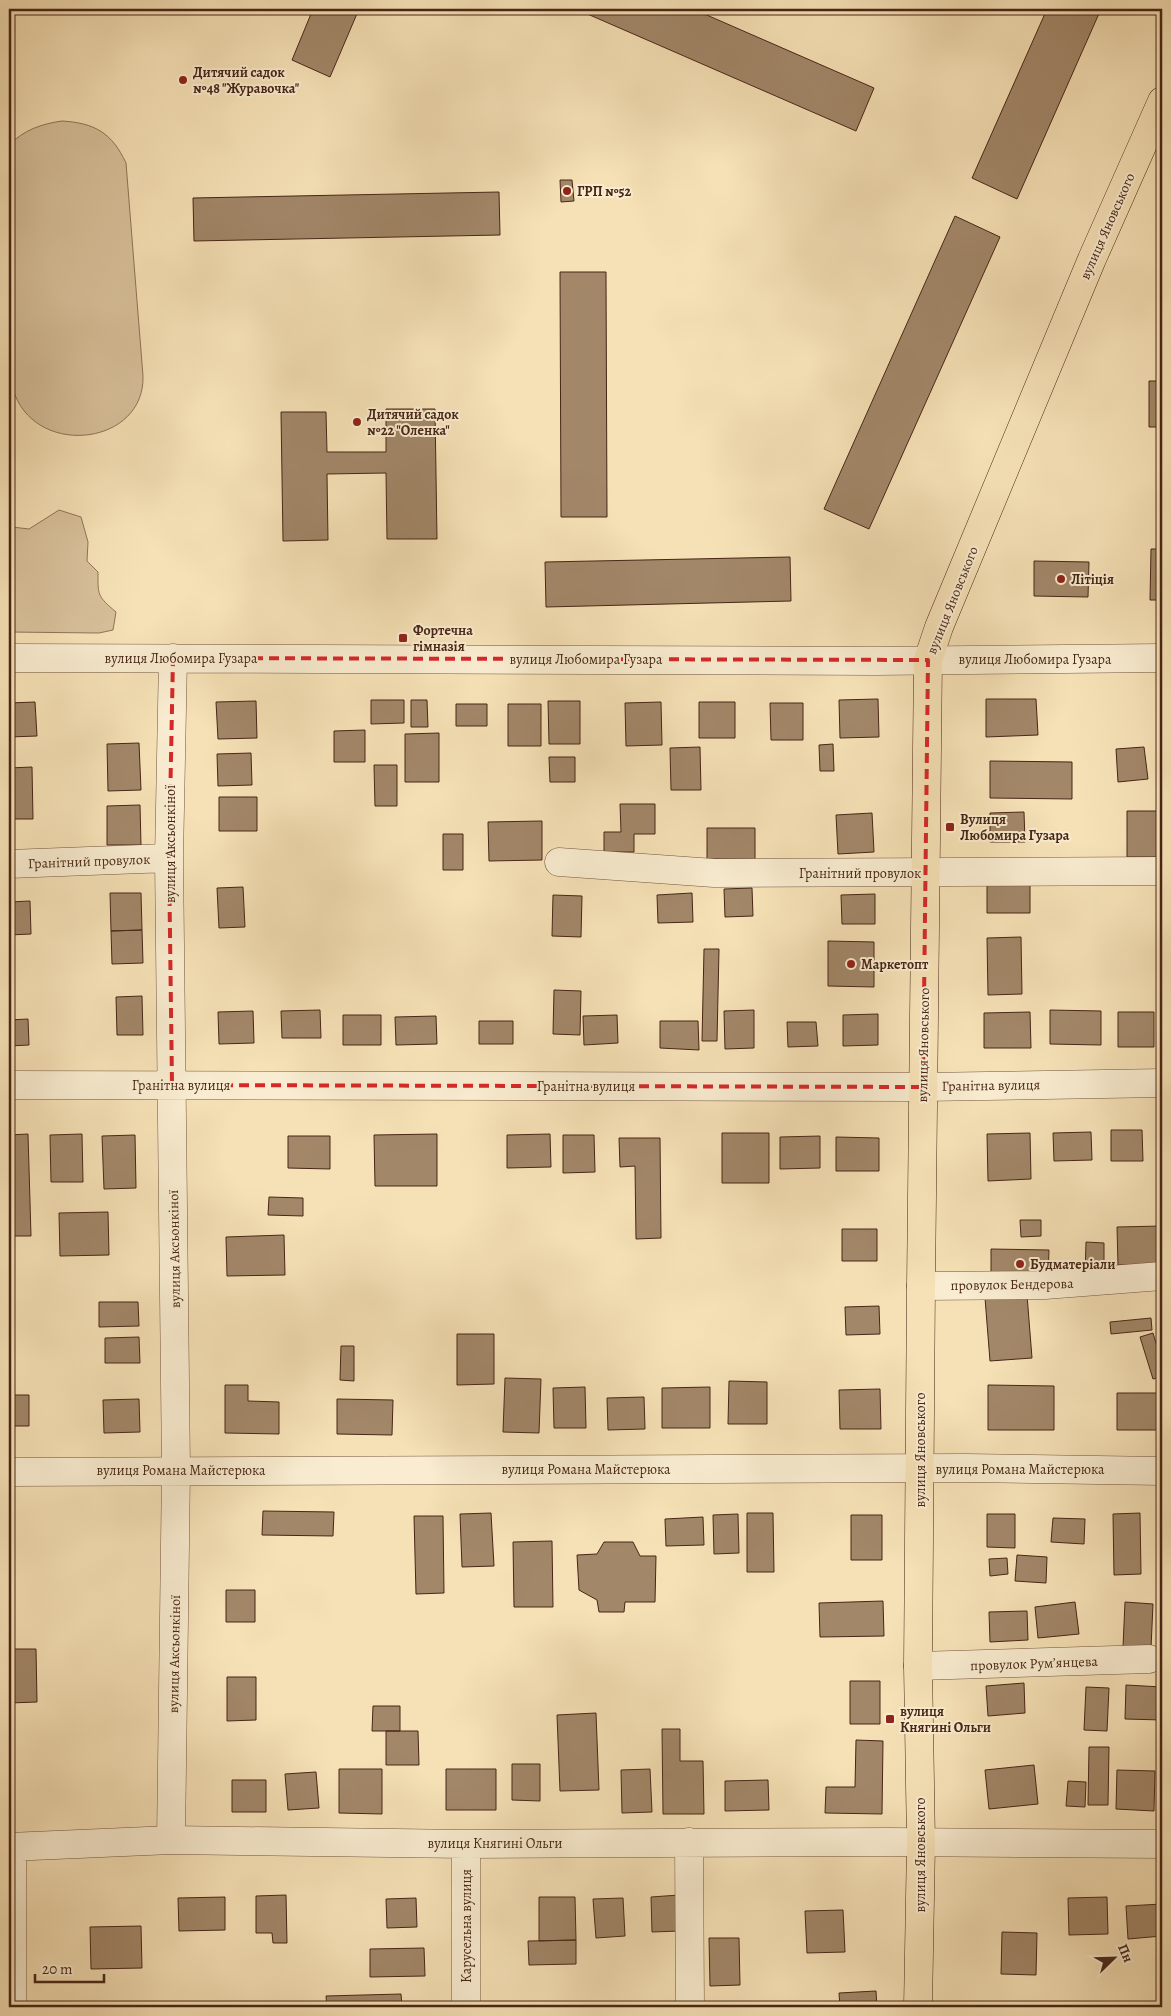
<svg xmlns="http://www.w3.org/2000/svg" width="1171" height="2016" font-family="Alegreya,serif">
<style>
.green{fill:#d8c19b;stroke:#907458}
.building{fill:#a28769;stroke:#482616}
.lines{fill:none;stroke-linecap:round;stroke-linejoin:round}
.minor-casing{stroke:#74553e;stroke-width:29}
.major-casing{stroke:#482616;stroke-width:29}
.minor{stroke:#f9ecd0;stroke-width:28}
.major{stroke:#f6e1b6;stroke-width:28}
.marked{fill:none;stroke:#d62828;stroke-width:4;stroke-dasharray:10 6;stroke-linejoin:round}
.poi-dot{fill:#8f2418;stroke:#f9ecd0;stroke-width:2}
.labels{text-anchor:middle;stroke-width:4;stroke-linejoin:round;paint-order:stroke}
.poi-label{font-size:14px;font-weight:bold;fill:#482616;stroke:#f9ecd0;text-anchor:start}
.street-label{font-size:14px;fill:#482616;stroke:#f9ecd0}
</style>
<rect width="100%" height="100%" fill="#f6e1b6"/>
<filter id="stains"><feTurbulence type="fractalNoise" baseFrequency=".004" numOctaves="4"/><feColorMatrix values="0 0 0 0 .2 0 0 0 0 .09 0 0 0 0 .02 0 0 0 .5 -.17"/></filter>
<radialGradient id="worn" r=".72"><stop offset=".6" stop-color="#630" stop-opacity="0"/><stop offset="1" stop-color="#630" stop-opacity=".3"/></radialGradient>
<path class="green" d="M62,121C95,123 112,133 126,163L143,376C145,444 40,458 15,395C6,372 9,330 9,305C9,251 9,198 9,145C24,130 41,124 62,121Z
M59,510L81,517L88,542L87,561L98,572C98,595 97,596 116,612L113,630L99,633L9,632V521L12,527L29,529Z"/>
<path class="building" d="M313,9H359L330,77L292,60Z
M576,9H693L874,88L856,131Z
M1047,9H1101L1017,199L972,178Z
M560,180H572L574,201L561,202Z
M499,192L500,235L194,241L193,198Z
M955,216L1000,237L869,529L824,509Z
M560,272H606L607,517H561Z
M1149,381H1162V427H1149Z
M386,409H435L437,539H387L386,473L327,474L328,540L283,541L281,412H326L327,452H386Z
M1151,549H1162V600H1150Z
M790,557L791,601L546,607L545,562Z
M1034,561L1089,562L1088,597L1034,596Z
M878,699L879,737L840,738L839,700Z
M986,699H1036L1038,735L986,737Z
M371,700H404V723L371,724Z
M411,700H427L428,727H411Z
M256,701L257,738L218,739L216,702Z
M548,701H580V744H549Z
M35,702L37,736L9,737V703Z
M661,702L662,745L626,746L625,703Z
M699,702H735V738H699Z
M770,703H803V740H771Z
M456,704H487V726H456Z
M508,704H541V746H508Z
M365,730V762H334V731Z
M439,733V782H405V734Z
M139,743L141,790L108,791L107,744Z
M833,744L834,771H820L819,745Z
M700,747L701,790H671L670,748Z
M1144,747L1148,779L1118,782L1116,749Z
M251,753L252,785L218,786L217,754Z
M549,757H575V782H550Z
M990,761L1072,762V799L990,798Z
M374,765H397V806H375Z
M32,767L33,819H9V768Z
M219,797H257V831H219Z
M620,804H655V834H634V852H604V832H621Z
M140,805L141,845H107V806Z
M1127,811H1157L1158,857H1127Z
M1024,812L1025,842H990V813Z
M872,813L874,852L838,854L836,815Z
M542,821V860L489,861L488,822Z
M707,828H755V859H707Z
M443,834H463V870H443Z
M987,881H1030V913H987Z
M243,887L245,927L219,928L217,888Z
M752,888L753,916L725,917L724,889Z
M110,893H141L142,930L111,931Z
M692,893L693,922L658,923L657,895Z
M875,894V924H842L841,895Z
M553,895L582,896L581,937L552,936Z
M30,901L31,934L9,935V902Z
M142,930L143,963L112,964L111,931Z
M1021,937L1022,994L988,995L987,938Z
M828,941L874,942V987L828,986Z
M704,949H719L717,1041H702Z
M554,990L581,991L580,1035L553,1034Z
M142,996L143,1035H117L116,997Z
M320,1010L321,1038H282L281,1011Z
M754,1010V1048L725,1049L724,1011Z
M1050,1010L1101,1011V1045L1050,1044Z
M253,1011L254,1043L219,1044L218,1012Z
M1030,1012L1031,1048H984V1013Z
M1118,1012H1154V1047H1118Z
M878,1014V1045L843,1046V1015Z
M343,1015H381V1045H343Z
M617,1015L618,1043L584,1045L583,1016Z
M436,1016L437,1044L396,1045L395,1017Z
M28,1019L29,1045L9,1046V1020Z
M479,1021H513V1044H479Z
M660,1021H698L699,1050L660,1048Z
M787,1022H816L818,1046L788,1047Z
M1111,1130H1142L1143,1161H1111Z
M1091,1132L1092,1160L1054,1161L1053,1133Z
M722,1133H769V1183H722Z
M1030,1133L1031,1179L988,1181L987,1134Z
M28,1134L31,1236H9V1135Z
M82,1134L83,1182H51L50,1135Z
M437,1134V1186H375L374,1135Z
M550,1134L551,1167L507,1168V1135Z
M135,1135L136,1188L104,1189L102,1136Z
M563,1135H594L595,1172L563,1173Z
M288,1136H330V1169L288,1168Z
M820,1136V1168L780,1169V1137Z
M836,1137L879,1138V1171H836Z
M619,1138H660L661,1238L636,1239L635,1166L620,1167Z
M269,1197L303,1198V1216L268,1215Z
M108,1212L109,1255L60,1256L59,1213Z
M1020,1220H1041V1236L1021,1237Z
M1161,1226L1162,1264L1118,1265L1117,1227Z
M842,1229H877V1261H842Z
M284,1235L285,1275L227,1276L226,1237Z
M1086,1242L1104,1243V1275H1085Z
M991,1249L1049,1250L1048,1278H991Z
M1027,1295L1032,1358L990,1361L985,1298Z
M99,1302H138L139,1326L99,1327Z
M879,1306L880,1334L846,1335L845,1307Z
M1151,1318L1152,1330L1111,1334L1110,1322Z
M1153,1333L1162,1363V1377L1153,1379L1140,1337Z
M457,1334H494V1384L457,1385Z
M139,1337L140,1363H105V1338Z
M341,1346H354V1381L340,1380Z
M505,1378L541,1379L539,1433L503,1432Z
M729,1381L767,1382V1424H728Z
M225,1385H248V1401L279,1402V1434L225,1433Z
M988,1385L1054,1386V1430H988Z
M585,1387L586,1428H554L553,1388Z
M710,1387V1428H662V1388Z
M880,1389L881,1429H840L839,1390Z
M1117,1393H1162V1430H1117Z
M9,1395H29V1426H9Z
M644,1397L645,1429L608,1430L607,1398Z
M139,1399L140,1432L104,1433L103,1400Z
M337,1399L393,1400L392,1435L337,1434Z
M263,1511L334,1512L333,1536L262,1535Z
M491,1513L494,1566L462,1567L460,1514Z
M747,1513H773L774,1572H747Z
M1140,1513L1141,1574L1114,1575L1113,1514Z
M738,1514L739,1553L714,1554L713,1515Z
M987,1514H1015V1548L987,1547Z
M851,1515H882V1560H851Z
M414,1516H443L444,1593L416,1594Z
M703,1517L704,1545L666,1546L665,1519Z
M1053,1518L1085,1519L1084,1544L1051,1542Z
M552,1541L553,1607H514L513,1542Z
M604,1542H633L640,1556H656L655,1602H625L624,1612H599L597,1600L579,1590L577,1555L597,1554Z
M1017,1555L1047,1557L1046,1583L1015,1581Z
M1007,1558L1008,1574L990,1576L989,1559Z
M226,1590H255V1622H226Z
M883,1601L884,1636L820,1637L819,1603Z
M1075,1602L1079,1634L1038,1638L1035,1607Z
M1125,1602L1153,1604L1151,1648L1123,1647Z
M1027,1611L1028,1640L990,1642L989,1612Z
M9,1649H36L37,1702L9,1703Z
M227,1677H256V1720L227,1721Z
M850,1681H880V1724H850Z
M1024,1683L1025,1713L988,1716L986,1686Z
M1126,1685L1162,1687V1720L1125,1719Z
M1086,1687L1109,1688L1107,1731L1084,1730Z
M373,1706H400V1731H372Z
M596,1713L599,1790L560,1791L557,1715Z
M662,1729H680V1761H703L704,1814H663Z
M386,1731H418L419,1765H386Z
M856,1740L883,1741L882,1814L825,1813L826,1787H855Z
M1089,1747H1109L1108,1805H1088Z
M512,1764H540V1801L512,1800Z
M1034,1765L1038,1804L989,1809L985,1770Z
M339,1769H382V1814L339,1813Z
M446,1769H496V1810H446Z
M650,1769L652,1812L622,1813L621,1770Z
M1117,1770L1155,1771L1154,1811L1116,1809Z
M316,1772L319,1808L288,1810L285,1774Z
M232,1780H266V1812H232Z
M768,1780L769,1810L725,1811V1781Z
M1068,1781L1086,1782L1085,1807L1066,1806Z
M286,1895L287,1943H273L272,1933H256V1896Z
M679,1895L680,1931L652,1932L651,1897Z
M225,1897V1930L179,1931L178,1898Z
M539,1897H575L576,1940L539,1941Z
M1107,1897L1108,1934L1069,1935L1068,1898Z
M416,1898L417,1927L387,1928L386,1899Z
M623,1898L625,1936L596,1938L593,1899Z
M1162,1904V1936L1128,1939L1126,1906Z
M843,1910L845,1952L807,1953L805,1911Z
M141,1926L142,1968L91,1969L90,1927Z
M1002,1932L1037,1933L1036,1975L1001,1974Z
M709,1938H739L740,1985L710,1986Z
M576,1940V1964L529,1965L528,1941Z
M424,1948L425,1976L370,1977V1949Z
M876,1991L877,2007H840L839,1993Z
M401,1994L402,2007H327L326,1996Z"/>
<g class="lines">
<g class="minor-casing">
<path id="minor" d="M9,658L877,661L1162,658
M559,862L714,873L1162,871
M9,864L169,858
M9,1085L923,1087L1162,1083
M921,1286L1045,1285L1162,1276
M9,1472L965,1468L1162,1471
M918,1666L1149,1659
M171,1840L176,1470L169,858L173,658
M689,1842L690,2007
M9,1847L171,1840L466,1844L889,1842L1162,1844
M12,2007V1847
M466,2007V1844"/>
</g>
<g class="major-casing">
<path id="major" d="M918,2007L921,1843L918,1666L921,1286L928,660L939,627L1092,259L1162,101"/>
</g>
<use href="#minor" class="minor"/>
<use href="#major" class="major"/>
</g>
<path class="marked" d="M173,658L928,660L923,1087L172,1085L169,858Z"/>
<g class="poi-dot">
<circle cx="183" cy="80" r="5"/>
<circle cx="567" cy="191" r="5"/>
<circle cx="357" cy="422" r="5"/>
<circle cx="1061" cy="579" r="5"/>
<rect x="398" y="633" width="10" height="10" rx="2.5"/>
<rect x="945" y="822" width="10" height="10" rx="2.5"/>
<circle cx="851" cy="964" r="5"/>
<circle cx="1020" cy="1264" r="5"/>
<rect x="885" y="1714" width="10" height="10" rx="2.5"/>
</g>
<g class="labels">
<g class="poi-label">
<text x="193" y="77">Дитячий садок<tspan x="193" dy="16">№48 "Журавочка"</tspan></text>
<text x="577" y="196">ГРП №52</text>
<text x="367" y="419">Дитячий садок<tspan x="367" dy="16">№22 "Оленка"</tspan></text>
<text x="1071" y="584">Літіція</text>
<text x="413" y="635">Фортечна<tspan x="413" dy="16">гімназія</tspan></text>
<text x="960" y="824">Вулиця<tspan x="960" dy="16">Любомира Гузара</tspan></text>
<text x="861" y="969">Маркетопт</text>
<text x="1030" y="1269">Будматеріали</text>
<text x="900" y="1716">вулиця<tspan x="900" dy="16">Княгині Ольги</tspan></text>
</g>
<g class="street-label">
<text transform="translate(1107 226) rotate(-66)" y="5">вулиця Яновського</text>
<text transform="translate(952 600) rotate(-68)" y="5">вулиця Яновського</text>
<text x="181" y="663">вулиця Любомира Гузара</text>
<text x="586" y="664">вулиця Любомира Гузара</text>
<text x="1035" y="664">вулиця Любомира Гузара</text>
<text transform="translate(170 844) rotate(-90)" y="5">вулиця Аксьонкіної</text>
<text transform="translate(89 861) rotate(-2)" y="5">Гранітний провулок</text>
<text x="860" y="878">Гранітний провулок</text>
<text transform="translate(923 1045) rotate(-89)" y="5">вулиця Яновського</text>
<text x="181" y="1090">Гранітна вулиця</text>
<text transform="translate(991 1085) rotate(-1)" y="5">Гранітна вулиця</text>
<text x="586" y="1091">Гранітна вулиця</text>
<text transform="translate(174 1249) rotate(-91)" y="5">вулиця Аксьонкіної</text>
<text transform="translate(1012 1284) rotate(-1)" y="5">провулок Бендерова</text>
<text transform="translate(920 1450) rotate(-90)" y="5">вулиця Яновського</text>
<text x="586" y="1474">вулиця Романа Майстерюка</text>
<text x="1020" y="1474">вулиця Романа Майстерюка</text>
<text x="181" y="1475">вулиця Романа Майстерюка</text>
<text transform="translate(174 1654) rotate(-89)" y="5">вулиця Аксьонкіної</text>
<text transform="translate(1034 1663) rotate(-2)" y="5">провулок Румʼянцева</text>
<text x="495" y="1848">вулиця Княгині Ольги</text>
<text transform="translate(920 1855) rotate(-90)" y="5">вулиця Яновського</text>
<text transform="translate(466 1926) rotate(-90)" y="5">Карусельна вулиця</text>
</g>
</g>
<rect width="1171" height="2016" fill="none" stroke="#f6e1b6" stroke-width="30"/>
<rect x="10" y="10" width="1151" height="1996" fill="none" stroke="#482616" stroke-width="2.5"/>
<rect x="15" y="15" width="1141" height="1986" fill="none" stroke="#482616"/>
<g transform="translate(1114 1958) rotate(67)" stroke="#f9ecd0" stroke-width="4" paint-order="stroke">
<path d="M0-4L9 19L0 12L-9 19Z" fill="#482616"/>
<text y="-8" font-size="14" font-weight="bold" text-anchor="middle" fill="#482616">Пн</text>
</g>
<path d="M35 1974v8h69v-8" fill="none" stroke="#482616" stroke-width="2.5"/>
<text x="42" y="1974" font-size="15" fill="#482616" stroke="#f9ecd0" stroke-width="4" paint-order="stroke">20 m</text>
<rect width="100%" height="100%" filter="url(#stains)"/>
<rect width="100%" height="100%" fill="url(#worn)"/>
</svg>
